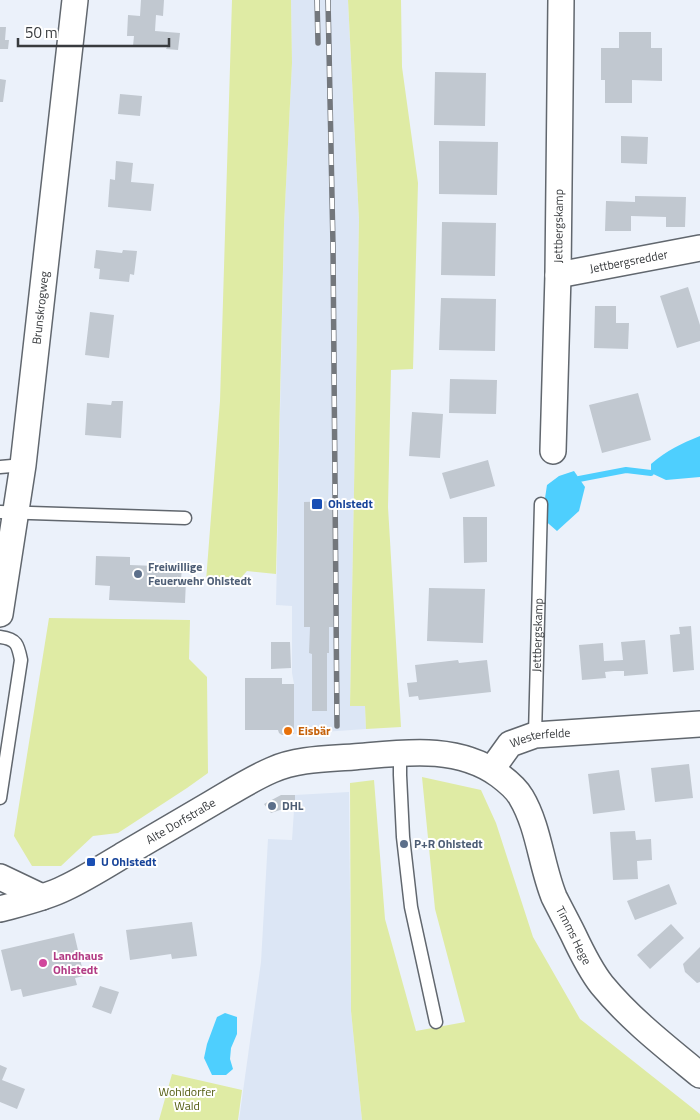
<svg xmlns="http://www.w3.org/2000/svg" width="700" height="1120" font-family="'Titillium Web',sans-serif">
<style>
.built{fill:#dce6f5}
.green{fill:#dfeba4}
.water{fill:#4ecffe}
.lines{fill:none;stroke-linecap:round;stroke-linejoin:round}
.stream{stroke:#4ecffe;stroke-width:6}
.building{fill:#c1c8d0}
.lane-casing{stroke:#61676e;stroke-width:15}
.street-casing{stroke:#61676e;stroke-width:28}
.lane{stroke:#fff;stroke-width:12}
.street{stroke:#fff;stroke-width:25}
.rail-casing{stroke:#73777c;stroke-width:5.5}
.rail{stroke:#fff;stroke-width:4;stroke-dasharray:11;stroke-linecap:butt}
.transit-dot{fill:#1a4fb4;stroke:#fff;stroke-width:2}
.service-dot{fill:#5c6f8a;stroke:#fff;stroke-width:2}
.food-dot{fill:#e8710a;stroke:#fff;stroke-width:2}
.hotel-dot{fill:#d1479c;stroke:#fff;stroke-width:2}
.labels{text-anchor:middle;stroke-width:4;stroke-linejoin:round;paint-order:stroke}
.street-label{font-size:12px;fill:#383b3e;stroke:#fff}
.transit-label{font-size:12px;font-weight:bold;fill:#164399;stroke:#fff;text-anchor:start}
.service-label{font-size:12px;font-weight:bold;fill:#4e5e75;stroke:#fff;text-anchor:start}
.food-label{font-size:12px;font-weight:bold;fill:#c56008;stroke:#fff;text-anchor:start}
.hotel-label{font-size:12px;font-weight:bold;fill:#b23c85;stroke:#fff;text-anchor:start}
.park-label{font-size:12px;fill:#545d12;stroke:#fff}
</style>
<rect width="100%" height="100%" fill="#ebf1fa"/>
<path class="built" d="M291,0H348L359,220L350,706H365L366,729L295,734L294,733V684L292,673V606L276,605L284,225L292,63Z
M349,792L351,1011L362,1120H239L261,962L268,839L292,840L295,795Z"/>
<path class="green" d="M232,0H291L292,63L284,225L276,574L247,571L237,582L206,581L220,401Z
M348,0H401L402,67L418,183L413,369L391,370L388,507L401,727L366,729L365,706H350L359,220Z
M49,618L190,620L189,659L207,677L208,773L187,788L118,833L93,836L61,866H32L14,836Z
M422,777L481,790L496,823L533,937L580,1019L700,1114V1120H362L351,1011L350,783L374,780L385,919L416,1031L465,1022L435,909Z
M172,1074L242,1090L238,1120H159Z"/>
<path class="water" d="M700,436V477L666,480L651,473V464C668,450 680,444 700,436Z
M574,471L585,487L579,511L557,531L542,518L547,485L559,476Z
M225,1013L237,1017V1034L231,1048L230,1059L233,1069L226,1075H212L204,1058L207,1044L217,1017Z"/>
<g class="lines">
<path class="stream" d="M579,479L626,470L651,473"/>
</g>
<path class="building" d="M141,0H164L163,16L156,15L155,31L180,33L178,50L166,49L167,47L147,45V47L133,46L134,36H127L128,15L140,16Z
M0,27H6L5,40H9L8,49H0Z
M619,32H651V48H662V81L632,80V103H605V80H601V48H619Z
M435,72L486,73L485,126L434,125Z
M0,79L6,80L3,102H0Z
M120,94L142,96L140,116L118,114Z
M621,136L648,137L647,164L621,163Z
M439,141L498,142L497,195L439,194Z
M116,161L133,163L131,182L154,184L151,211L108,207L110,179L115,180Z
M635,196L686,197L685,227H666V217L631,216V231H605L606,201L635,202Z
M442,222L496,223L495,276L441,275Z
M96,250L122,253L123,250L137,251L134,275L130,274L129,282L99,279L100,269L94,268Z
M688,287L700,325V341L677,348L660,296Z
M441,298L496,299L495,351L439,350Z
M595,306H616V323H629L628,349L594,348Z
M90,312L114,315L109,358L85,355Z
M450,379L497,380L496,414L449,413Z
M638,393L651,440L602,453L589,405Z
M112,401H123L121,438L85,435L87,403L111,405Z
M412,412L443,414L440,458L409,456Z
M488,460L495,486L450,499L442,473Z
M333,501V627H329V653H327V711H312V654L309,653L310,627H304V502Z
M463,517H487V562L464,563Z
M96,556L130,557V565L182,567L181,580H186L185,603L109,600L110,586L95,585Z
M429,588L485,589L483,643L427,641Z
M691,626L694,670L673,672L670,635L680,634L679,627Z
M645,640L648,674L624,676V671H614L605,672L606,678L582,680L579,645L603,643L604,661L623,660L621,642Z
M271,642H290L291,668L271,669Z
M458,660L459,663L487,660L491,692L419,700L418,696L409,697L407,683L417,682L415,665Z
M245,678H282V684H294V734L282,735L279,733L278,730H245Z
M689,764L693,798L655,802L651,768Z
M619,770L625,810L593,814L588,774Z
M281,795H295V805L271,813L264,804Z
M635,831L636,840L651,839L652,860L637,861L638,879L613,880L610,832Z
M669,884L677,904L635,920L627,901Z
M192,922L197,956L172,959L171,954L130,960L126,930Z
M671,924L684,938L650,969L637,955Z
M74,933L84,976L75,978L77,985L23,997L21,989L11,991L1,950Z
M700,947V982L697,983L685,972L683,964Z
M100,986L119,992L111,1014L92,1007Z
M0,1065L7,1068L2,1080L25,1089L17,1109L0,1102Z"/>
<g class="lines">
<g class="lane-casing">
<g id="lane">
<path d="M0,467L23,465"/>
<path d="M0,512L185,518"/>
<path d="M0,637C17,639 18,645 21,660L0,798"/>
<path id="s1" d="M535,735L541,504"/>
<path d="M400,753V775L403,837L411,907L436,1022"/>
</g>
</g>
<g class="street-casing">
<g id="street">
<path id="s2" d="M558,275L700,248"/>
<path id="s3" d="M553,451L558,275L561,0"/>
<path id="s4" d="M0,614L23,465L75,0"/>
<path id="s5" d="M492,769L510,744L535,735L700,724"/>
<path d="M0,877L42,897"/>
<path id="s6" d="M0,909C22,903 45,898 65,888C86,878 105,866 125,854C154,837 183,820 212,803C231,792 251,779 272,770C297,759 325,759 353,757C402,753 456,744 499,775C507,781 516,788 521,797C539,827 541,865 554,897C560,909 567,922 573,934C581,951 590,970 602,985C630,1019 666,1047 700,1075"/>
</g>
</g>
<use href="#lane" class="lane"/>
<use href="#street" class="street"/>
<g class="rail-casing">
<path id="rail" d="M317,0L318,43
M328,0L333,246L337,726"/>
</g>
<use href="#rail" class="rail"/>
</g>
<g class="transit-dot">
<rect x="311" y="498" width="12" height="12" rx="2.5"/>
<rect x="86" y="857" width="10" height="10" rx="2.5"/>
</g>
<g class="service-dot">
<circle cx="138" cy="574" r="5"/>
<circle cx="272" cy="806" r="5"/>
<circle cx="404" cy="844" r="5"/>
</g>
<circle class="food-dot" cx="288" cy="731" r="5"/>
<circle class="hotel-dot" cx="43" cy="963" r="5"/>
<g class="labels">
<g class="street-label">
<text dy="4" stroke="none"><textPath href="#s3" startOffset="225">Jettbergskamp</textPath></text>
<text dy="4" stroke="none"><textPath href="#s2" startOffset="72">Jettbergsredder</textPath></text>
<text dy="4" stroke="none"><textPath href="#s4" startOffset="309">Brunskrogweg</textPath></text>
<text dy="4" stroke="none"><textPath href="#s1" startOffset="100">Jettbergskamp</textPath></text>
<text dy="4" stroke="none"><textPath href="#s5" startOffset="62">Westerfelde</textPath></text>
<text dy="4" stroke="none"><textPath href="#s6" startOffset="202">Alte Dorfstraße</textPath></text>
<text dy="4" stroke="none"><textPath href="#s6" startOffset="720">Timms Hege</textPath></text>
</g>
<g class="transit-label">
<text x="328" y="508">Ohlstedt</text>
<text x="101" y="866">U Ohlstedt</text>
</g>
<g class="service-label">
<text x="148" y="571">Freiwillige<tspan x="148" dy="14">Feuerwehr Ohlstedt</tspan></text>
<text x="282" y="810">DHL</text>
<text x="414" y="848">P+R Ohlstedt</text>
</g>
<g class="food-label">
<text x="298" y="735">Eisbär</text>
</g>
<g class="hotel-label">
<text x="53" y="960">Landhaus<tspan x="53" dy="14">Ohlstedt</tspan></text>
</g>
<g class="park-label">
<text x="187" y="1096">Wohldorfer<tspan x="187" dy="14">Wald</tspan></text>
</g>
</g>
<path d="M18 38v8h151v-8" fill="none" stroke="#383b3e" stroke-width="2.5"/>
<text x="25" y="38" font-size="15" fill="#383b3e" stroke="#ffffff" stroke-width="4" paint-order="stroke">50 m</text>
</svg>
